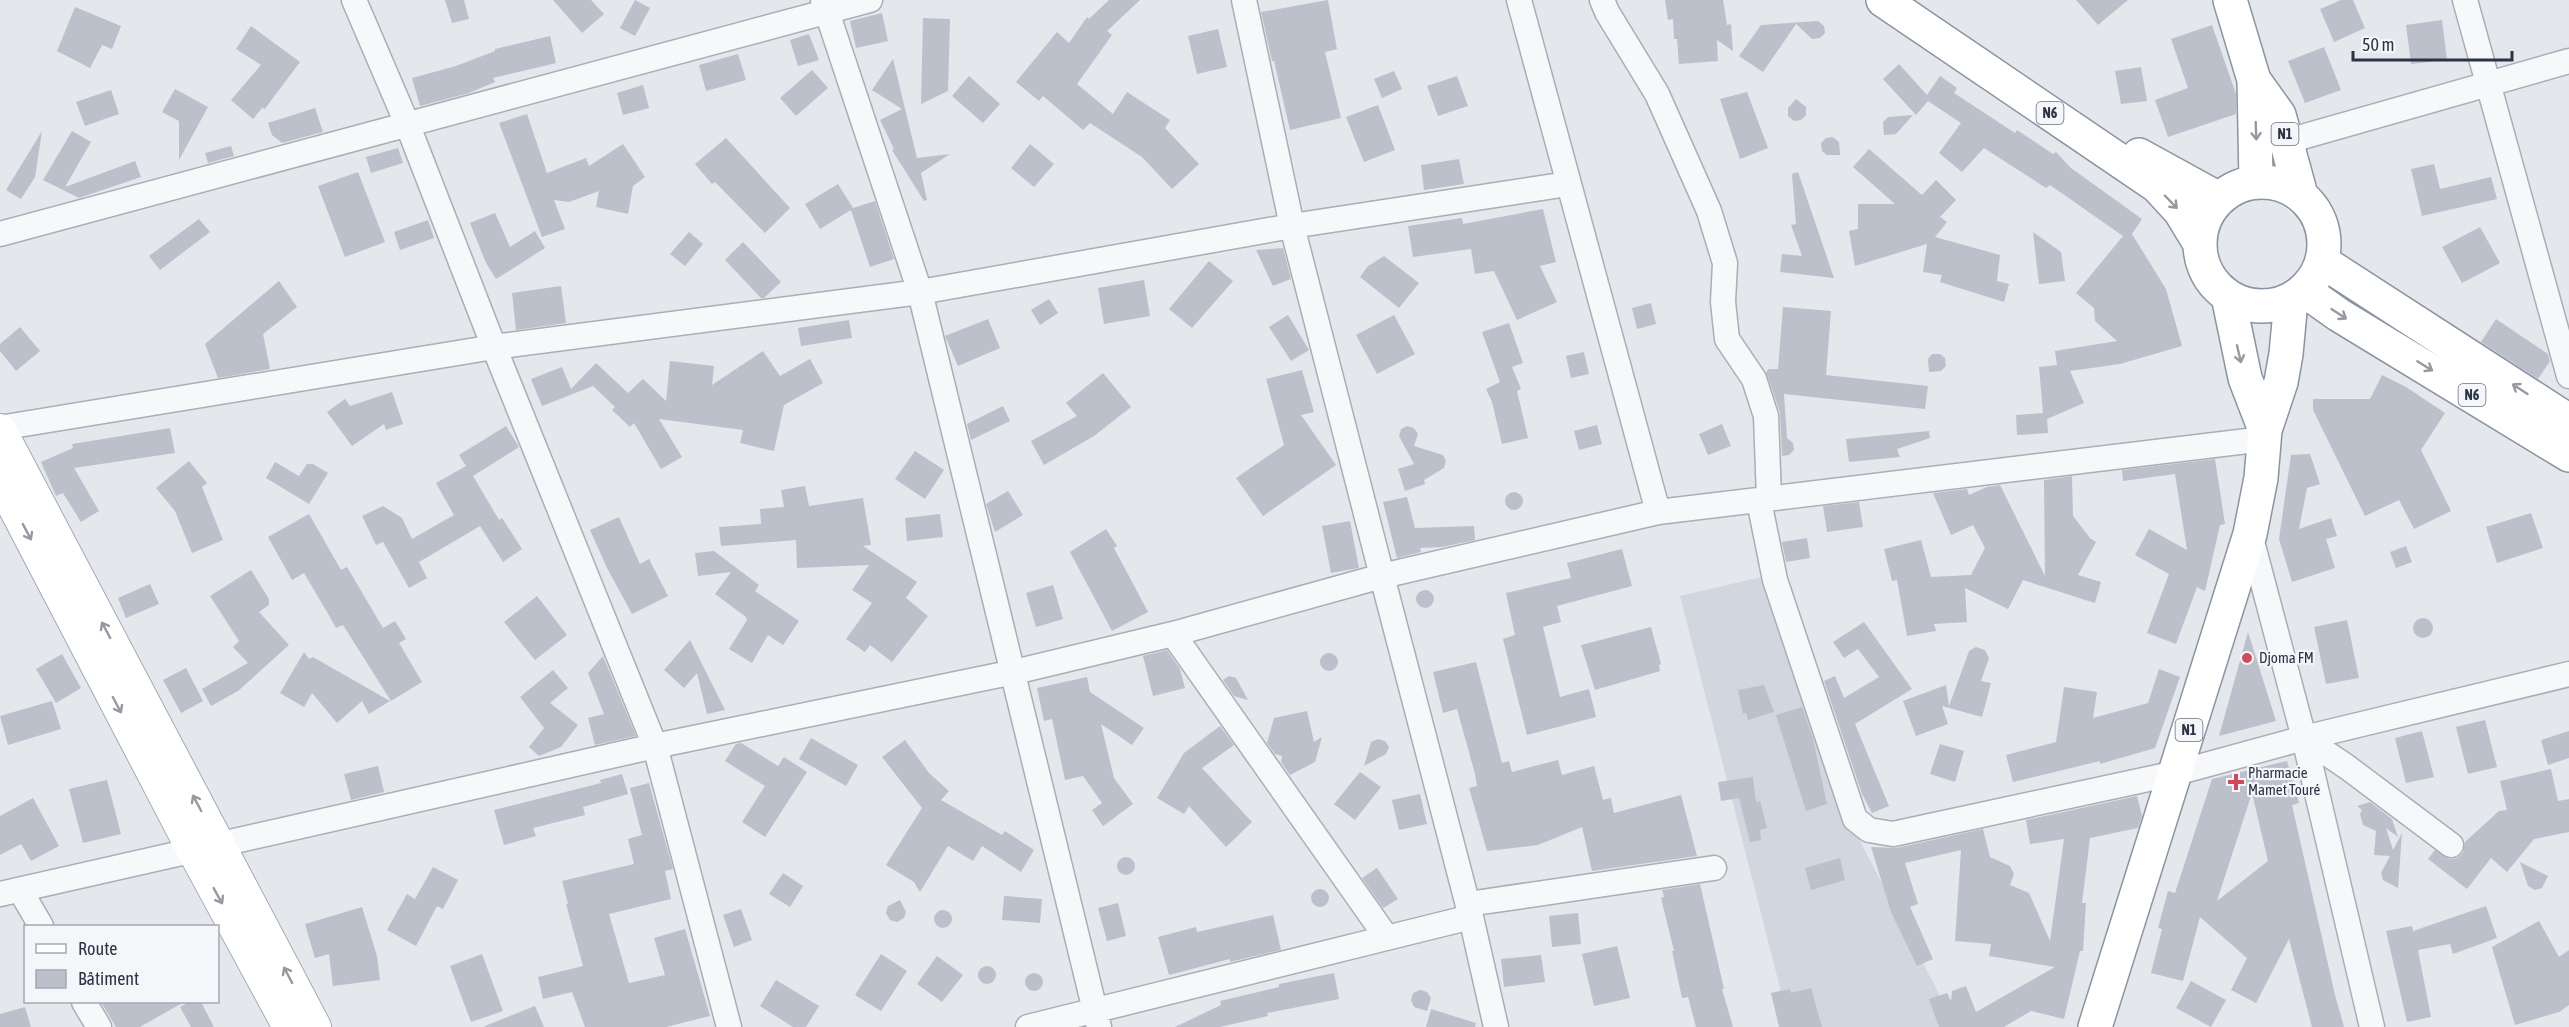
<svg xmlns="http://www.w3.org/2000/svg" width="2569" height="1027" font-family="'Asap Condensed',sans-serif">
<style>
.built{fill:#d2d6de}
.building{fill:#bbc0ca;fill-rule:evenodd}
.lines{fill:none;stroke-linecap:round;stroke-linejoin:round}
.minor-casing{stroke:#a9aeb7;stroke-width:27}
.major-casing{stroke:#a3abb8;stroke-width:34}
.highway-casing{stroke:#8b94a3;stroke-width:36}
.minor{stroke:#f7f8fa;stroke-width:24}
.major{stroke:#fff;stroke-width:32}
.highway{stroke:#fff;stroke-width:33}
.oneway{stroke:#959aa2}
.poi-dot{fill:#d1495b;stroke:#f4f6f9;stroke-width:2}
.labels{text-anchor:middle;stroke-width:4.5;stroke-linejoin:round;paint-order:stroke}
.shield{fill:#f4f6f9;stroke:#676e7b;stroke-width:1.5}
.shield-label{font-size:14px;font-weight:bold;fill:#2b3445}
.poi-label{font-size:15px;fill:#2b3445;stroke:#f4f6f9;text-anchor:start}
</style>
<rect width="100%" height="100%" fill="#e4e7ec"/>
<path class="built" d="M1779,573L1858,837L1956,1027H1790L1680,596Z"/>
<path class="building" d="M445,0H464L469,19L452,23Z
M553,0H591L604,14L582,33Z
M635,0L650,8L635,36L620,28Z
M1109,0H1140L1107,31L1112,35L1077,84L1113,114L1127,92L1170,120L1165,128L1199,164L1172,189L1142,157L1090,123L1083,130L1043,96L1039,101L1016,82L1057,32L1069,43L1087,17L1089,19Z
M1328,0L1337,49L1325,52L1341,118L1290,130L1274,61H1272L1261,12Z
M1665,0H1723L1727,25L1731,24L1733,51L1717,40L1718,61L1679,64L1677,39H1674L1673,19L1668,20Z
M2076,0H2128L2098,25Z
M2341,0H2353L2365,28L2334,42L2320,9Z
M75,7L121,26L112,49L102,45L90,68L57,51Z
M882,13L888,41L856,48L850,21Z
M923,18L950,19L948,91L921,104Z
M2442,20L2447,60L2411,64L2406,25Z
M1818,21L1824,26L1825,33L1820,38L1812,39L1796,24L1763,72L1739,56L1761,25Z
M2212,25L2236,94V114L2168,137L2155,100L2188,88L2171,39Z
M251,26L300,62L264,110L263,107L253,119L231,100L261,65L236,49Z
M1218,29L1227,67L1197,74L1188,36Z
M809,34L819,60L798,66L790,40Z
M550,36L556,63L493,78L495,82L469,93L420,106L412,78L456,66L495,51V49Z
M2324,47L2341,90L2305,103L2288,61Z
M738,54L746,80L706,91L699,65Z
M893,59L917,158L950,154L921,173L927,200L924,201L892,150L894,149L880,120L902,109L872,90Z
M1899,64L1927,95L1940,76L1957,88L1954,93L2015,133L2017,130L2053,154L2056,152L2071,168L2142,219L2132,234L2166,289L2182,346L2120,364L2070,371L2084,403L2047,419L2048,433L2017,435L2016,415L2043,413L2039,367L2057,365L2055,351L2117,341L2095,321L2094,308L2076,293L2123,236L2050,185L2046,188L1984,148L1962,172L1939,153L1961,123L1928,101L1916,115L1883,79Z
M2141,67L2147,101L2121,104L2115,71Z
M812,70L828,88L796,116L780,98Z
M1394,71L1402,89L1382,98L1374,79Z
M969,76L1000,104L983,123L952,96Z
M1457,76L1468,106L1438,116L1427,86Z
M643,85L649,108L623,115L617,93Z
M175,89L208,107L179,160V121L162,112Z
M111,90L119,114L85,126L76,102Z
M1747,92L1768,148L1740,159L1720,99Z
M1796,99L1806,107V115L1801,120L1794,121L1788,116V108Z
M1378,105L1395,150L1364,162L1346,117Z
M315,108L323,132L282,143L272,135L268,123Z
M527,114L547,173L586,158L589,166L623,144L645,177L633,186L628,214L596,207L599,191L569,202L554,200L565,229L542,237L499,123Z
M1913,115L1896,134L1884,135L1883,122L1888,117Z
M42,131L35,177L21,199L6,190Z
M72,131L91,142L65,187L135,161L141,177L79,198L43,180Z
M1833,137L1839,142L1840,155H1827L1822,151L1821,143L1826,138Z
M726,138L790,208L765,233L715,182L712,184L695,164Z
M1030,144L1054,164L1034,187L1011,168Z
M231,146L234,156L208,163L205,153Z
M398,148L403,163L371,173L366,157Z
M1869,149L1922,195L1936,180L1956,200L1940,217L1947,222L1935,237L2000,255L1997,281L2009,284L2004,302L1940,282L1942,275L1923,272L1927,244L1855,266L1849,231L1858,229V204H1895L1853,167Z
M1459,159L1464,184L1424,190L1421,165Z
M2434,164L2440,189L2491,177L2497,199L2422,216L2411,169Z
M358,172L385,242L345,257L318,186Z
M1798,172L1834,278L1780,272L1782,254L1802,256L1791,225L1796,224L1792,174Z
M838,184L853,208L875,201L894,259L870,267L851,210L820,229L805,204Z
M1543,209L1556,262L1540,266L1557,302L1517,320L1494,271L1475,274L1471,249L1413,257L1408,226L1462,218L1463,224Z
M495,213L510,247L535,231L545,248L496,279L486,263L470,223Z
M199,219L210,232L160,270L149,256Z
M428,220L434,238L400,250L394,232Z
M2480,227L2500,263L2462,283L2442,247Z
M689,232L703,244L685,266L670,254Z
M2033,232L2061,252L2065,281L2039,284Z
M743,242L781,282L764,298H761L725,260Z
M1283,248L1291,279L1273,286L1256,250Z
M1384,256L1419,283L1399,308L1360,277L1368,266Z
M1209,261L1233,281L1192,328L1169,309Z
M1144,280L1150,316L1104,324L1098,288Z
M279,281L297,307L263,334L270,369L218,378L205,344Z
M561,286L566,323L516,330L512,293Z
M1049,299L1058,313L1040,325L1031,310Z
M1651,303L1656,324L1637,329L1632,308Z
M1783,307L1831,311L1826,375L1928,386L1925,409L1784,394L1787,438L1793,443L1794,450L1789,455L1782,456L1780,412L1766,372L1769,369H1778Z
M1288,315L1309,350L1291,361L1269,327Z
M1394,315L1415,354L1377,374L1356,335Z
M988,319L1000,348L958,366L945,336Z
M2496,319L2548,354L2550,361L2538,379L2481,342Z
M849,320L852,338L801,346L798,328Z
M1509,323L1523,363L1512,367L1521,389L1517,391L1528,438L1502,444L1492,402L1486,389L1500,382L1482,332Z
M20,327L40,351L16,371L0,351V344Z
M763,351L780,376L810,359L823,383L784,405L774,451L740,443L743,430L659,419L682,457L661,469L634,423L630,427L612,410L615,407L593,386L542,406L531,379L562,367L571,389L596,363L628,393L643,379L666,401L670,361L714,366L712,385Z
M1584,352L1589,374L1571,378L1566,356Z
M1932,354H1940L1945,358L1946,366L1941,371L1929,372L1928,359Z
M1302,370L1314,412L1301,415L1336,465L1263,516L1236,478L1284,445L1266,379Z
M1103,373L1131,407L1094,436L1044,465L1031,441L1077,416L1066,403Z
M2382,375L2406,387L2445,413L2421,450L2451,511L2414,529L2399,500L2365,516L2313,410V399H2370Z
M392,392L403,424L386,430L384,424L352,446L327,412L345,399L350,406Z
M1003,406L1010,421L971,440L967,424Z
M1722,424L1731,446L1708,455L1699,434Z
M1597,425L1602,444L1579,450L1574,431Z
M506,426L519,447L473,476L499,520L502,518L522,549L503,562L480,526L419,562L427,578L409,588L383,542L376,545L362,516L383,506L402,518L412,539L454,515L436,483L466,466L459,455Z
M1407,426L1414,428L1418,434L1414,446L1443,455L1446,461L1444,468L1424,480L1425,484L1405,491L1398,469L1414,464L1399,436L1401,429Z
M170,428L175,453L74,468L99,511L81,522L63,493L56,496L41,462L73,448L72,444Z
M1929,431L1930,438L1897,449L1900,457L1849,462L1846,439Z
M915,451L944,470L925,499L895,479Z
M2310,454L2320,484L2307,488L2299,529L2331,518L2337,536L2326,539L2335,568L2292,582L2279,539L2291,455Z
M2215,459L2225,524L2220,525L2205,591L2197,587L2176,644L2147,633L2169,574L2135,555L2149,529L2187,550L2175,474L2123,481L2122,470Z
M189,461L207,483L202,487L223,540L192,553L175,511L156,488Z
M275,462L299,476L307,464H313L328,473L309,504L266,478Z
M2072,476L2073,516L2090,538L2096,542L2078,575L2101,582L2095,603L2023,580L2008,609L1965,588L1967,622L1934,624L1936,631L1907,636L1897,580L1892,581L1884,549L1921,540L1931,577L1971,575L1985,548L1973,525L1951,535L1933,493L1967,489L1969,495L1987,487L2000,485L2045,576L2044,480Z
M805,486L809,506L863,498L871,545L863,546L917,582L906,598L928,616L892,662L870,645L865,652L846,639L872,603L852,590L869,565L797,568L796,540L721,546L719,527L761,524L760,509L784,507L781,490Z
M1008,491L1023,515L995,532L986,504Z
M1505 501a9 9 0 1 1 18 0a9 9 0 1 1-18 0Z
M1407,497L1415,528L1474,526L1475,540L1442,547L1420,548L1421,552L1397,558L1383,502Z
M1859,502L1863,527L1827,532L1823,506Z
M2531,513L2543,548L2497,563L2486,527Z
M309,514L341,570L347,567L383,628L395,621L406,639L399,643L422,682L391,701L343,625L336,628L327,612L328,610L327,612L304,573L292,580L268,537Z
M940,514L943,537L907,541L905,518Z
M619,517L640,564L649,559L668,596L632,614L607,568L590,530Z
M1350,521L1359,568L1331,573L1322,526Z
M1106,529L1117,546L1114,548L1148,612L1112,631L1070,552Z
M1807,538L1810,558L1786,562L1782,542Z
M2406,546L2412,562L2396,568L2390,552Z
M1622,549L1632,586L1557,606L1561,622L1543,627L1560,697L1589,689L1596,717L1527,735L1503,639L1515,635L1506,593L1571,578L1567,563Z
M714,551L759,585L755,591L799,621L783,645L768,635L752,663L729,649L747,620L746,617L715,594L731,572L698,576L695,553Z
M251,570L269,599V605L259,612L289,645L238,691L211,706L202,689L248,663L233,647L239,641L210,596Z
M150,584L159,604L126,618L118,598Z
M1053,585L1063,619L1036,627L1026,593Z
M1416 599a9 9 0 1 1 18 0a9 9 0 1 1-18 0Z
M537,596L567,635L535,660L504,622Z
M2413 628a10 10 0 1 1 20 0a10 10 0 1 1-20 0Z
M2347,620L2359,678L2326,684L2314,627Z
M1864,622L1912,689L1855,724L1889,806L1872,813L1862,794L1824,681L1835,676L1844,698L1879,677L1858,649L1844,658L1833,642Z
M1651,627L1661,664L1659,665L1660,671L1595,690L1581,645Z
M2248,632L2276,721L2219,736Z
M690,640L725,710L707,714L697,673L684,688L664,670Z
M1976,647L1985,650L1989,658L1981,681L1991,683L1982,717L1942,706L1948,724L1916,736L1903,701L1946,685L1949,706L1969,651Z
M1167,650L1180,669L1185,688L1153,696L1143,656Z
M304,652L309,659L313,657L390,701L369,714L362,701L337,723L312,693L304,707L280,693Z
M1320 662a9 9 0 1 1 18 0a9 9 0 1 1-18 0Z
M62,654L81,688L56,703L36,669Z
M603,656L636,736L595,745L588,718L604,714L588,673Z
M1476,662L1502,763L1509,761L1512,772L1558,760L1562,775L1594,766L1603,800L1611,798L1614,813L1681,795L1697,856L1592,871L1582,827L1538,845L1487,851L1469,788L1477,786L1475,774L1457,709L1443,713L1433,672Z
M186,668L203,701L181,713L163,680Z
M2159,669L2180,677L2155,748L2100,764V761L2013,782L2006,755L2056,742L2064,687L2097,692L2093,718L2148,703Z
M553,670L568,688L550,703L578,725L561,747L539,756L529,747L544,728L520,697Z
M1229,676L1236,678L1248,700L1234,696L1223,680Z
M1087,677L1090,692L1144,728L1132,745L1101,724L1114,778L1133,804L1103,826L1092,810L1102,803L1083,776L1065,780L1052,719L1044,721L1037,688Z
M1764,685L1774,712L1748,720L1746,713L1743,714L1738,690Z
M52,701L61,729L8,745L0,716Z
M1802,707L1813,739L1827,804L1806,811L1776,715Z
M1307,711L1314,742L1322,737L1315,762L1290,775L1281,762L1282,756L1275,754L1267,743L1274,718Z
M2485,720L2497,767L2468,774L2456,727Z
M1220,726L1234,745L1202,768L1252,822L1226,847L1189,806L1184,814L1157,798L1184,753Z
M2422,731L2434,777L2406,783L2395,738Z
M2569,731V758L2548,765L2541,740Z
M811,738L858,765L846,786L799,759Z
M1378,739L1385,741L1389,747L1386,754L1364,766L1371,742Z
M905,740L929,773L949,791L941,800L1002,835L1005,831L1034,850L1021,872L982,846L973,861L948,846L920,892L914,882L886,865L922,808L882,757Z
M741,743L778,766L784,757L807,772L765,837L742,822L765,786L725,761L736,744Z
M1940,744L1964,751L1955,782L1930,774Z
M2287,761L2299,803L2292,805L2335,995L2344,1027H2312L2289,939L2256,1003L2231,990L2247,958L2200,917L2183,981L2151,973L2162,929L2158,928L2168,891L2175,893L2212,779ZM2252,793L2268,861L2217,901Z
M378,766L384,792L351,800L344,774Z
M2551,769L2558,801L2569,799V832L2534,839L2507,872L2491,858L2467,889L2428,859L2435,850L2449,859L2457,858L2463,853L2465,842L2499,811L2507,810L2500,781Z
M1360,772L1381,787L1355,820L1334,804Z
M622,774L628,794L583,807L585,815L533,828L536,836L504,845L494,810L601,783L600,780Z
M1753,777L1756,802L1760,801L1767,828L1760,830L1761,840L1750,842L1739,798L1721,801L1718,782Z
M107,780L121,834L83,843L69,789Z
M649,783L673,869L665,871L671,899L609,914L629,983L665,975L654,938L685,929L710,1016L666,1027H585L572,992L543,999L538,977L583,966L566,904H568L562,881L634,864L628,839L642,835L630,788Z
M1420,794L1427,824L1399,830L1392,800Z
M2137,796L2142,816L2138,828L2090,838L2082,903H2086L2083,951H2080L2064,1019L2031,1011L2004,1027H1939L1929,999L1947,993L1951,1001L1952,991L1966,986L1976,1012L2055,967L1989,956L1991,944L1955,941L1961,850L1905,863L1918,904L1910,907L1933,959L1917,966L1891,912L1871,847L1896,848L1983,829L1990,857L2010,866L2014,874L2010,885L2029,893L2050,941L2064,839L2030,844L2026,820Z
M33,798L59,846L31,861L21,844L0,855V816Z
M2370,802L2392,819L2398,837L2386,828L2393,850L2402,833L2398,888L2383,880L2381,873L2390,856L2374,855L2376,831L2363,825L2360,814L2362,810L2357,806Z
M1117 866a9 9 0 1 1 18 0a9 9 0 1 1-18 0Z
M1840,858L1845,880L1811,890L1805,868Z
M2520,862L2548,876L2542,888L2535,890L2528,886Z
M433,867L458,880L443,909L437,906L416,946L387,930L407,894L415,899Z
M1377,868L1398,899L1383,908L1362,878Z
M783,873L803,886L790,907L769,894Z
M1700,884L1724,989H1722L1733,1027H1696L1688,997L1682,998L1672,951H1674L1661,898L1664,897L1662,890Z
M1311 898a9 9 0 1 1 18 0a9 9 0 1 1-18 0Z
M1004,896L1042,899L1040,923L1002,920Z
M900,900L906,912L904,918L897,922L890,920L886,913L888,906Z
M1118,903L1126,936L1107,941L1098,908Z
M2486,906L2497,938L2453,954L2450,944L2418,950L2431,1017L2407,1022L2386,931L2412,926L2413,931Z
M362,907L377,956L380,980L333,986L329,954L315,958L305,924Z
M741,909L752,940L734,947L723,915Z
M934 919a9 9 0 1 1 18 0a9 9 0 1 1-18 0Z
M1578,913L1581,944L1552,947L1549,916Z
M1273,915L1281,950L1230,962V959L1169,975L1158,937L1196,927L1197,932Z
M2539,921L2559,957L2569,950V1005L2559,1012L2515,1025L2492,947Z
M1617,946L1630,998L1594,1006L1582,954Z
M482,954L503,1011L471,1022L450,966Z
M881,954L907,971L881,1011L855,995Z
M1541,955L1545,982L1504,987L1501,959Z
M937,956L963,975L942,1002L917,984Z
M978 975a9 9 0 1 1 18 0a9 9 0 1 1-18 0Z
M1025 982a9 9 0 1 1 18 0a9 9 0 1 1-18 0Z
M1334,973L1339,999L1267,1013L1268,1016L1220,1027H1175L1221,1005L1220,1001L1279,987V984Z
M776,980L819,1006L806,1027H793L760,1006Z
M2191,981L2226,1000L2211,1027L2176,1008Z
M1811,988L1822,1027H1779L1771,993L1790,989L1791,993Z
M1420,990L1427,992L1431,998L1427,1011L1414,1007L1411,1000L1413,993Z
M101,1002H184L140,1027H116Z
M189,1002H201L214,1027H191L180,1007Z
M535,1006L544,1027H485V1026Z
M25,1007L31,1027H0V1014Z
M1431,1009L1476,1023L1475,1027H1426Z"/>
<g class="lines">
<g class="minor-casing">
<path id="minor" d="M354,0L408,126L494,347L655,746L729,1027
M823,0L920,292L1099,1027
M1519,0L1658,512
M1602,0L1607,12L1657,94L1709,211L1725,263L1723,302L1727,339L1754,379L1766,416L1769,499
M2465,0L2569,376
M2288,141L2569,61
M0,234L870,0
M0,428L494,347L920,292L1292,226L1568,184
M1759,501L1775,580L1855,819L1869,830L1893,834L2176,773L2304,738L2569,674
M2250,534L2304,738L2372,1027
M1173,634L1382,576L1292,226L1244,0
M2304,738L2347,767L2451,845
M20,890L41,926
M0,894L655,746L1014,672L1173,634L1387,938
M1468,904L1714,868
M84,1002L99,1027
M1028,1027L1471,917
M1496,1027L1471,917L1382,576L1658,512L2264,439"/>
</g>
<g class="major-casing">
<path id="major" d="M0,430L315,1027
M0,480L193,850L289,1027"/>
</g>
<g class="highway-casing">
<path id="highway" d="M1883,0L2157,186L2180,211L2200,244
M2230,0L2254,80L2256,182
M2254,80L2279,115L2301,195
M2139,155L2219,199
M2200 244a62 62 0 1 1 124 0a62 62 0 1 1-124 0Z
M2323,262L2569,421
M2305,291L2339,315L2569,455
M2228,296L2245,378L2265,430
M2095,1027L2250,534L2261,478L2265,430L2281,382L2286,354L2291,300"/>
</g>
<use href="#minor" class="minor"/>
<use href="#major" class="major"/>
<use href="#highway" class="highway"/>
</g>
<defs><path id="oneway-shaft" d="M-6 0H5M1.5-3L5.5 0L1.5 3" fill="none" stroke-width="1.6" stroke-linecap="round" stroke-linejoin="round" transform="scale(1.5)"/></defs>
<g class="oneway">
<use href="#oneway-shaft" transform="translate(2256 131) rotate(88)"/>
<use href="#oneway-shaft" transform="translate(2171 202) rotate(46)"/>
<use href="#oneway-shaft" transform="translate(2339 314) rotate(33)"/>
<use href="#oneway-shaft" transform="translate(2239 354) rotate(77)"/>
<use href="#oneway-shaft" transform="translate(2425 366) rotate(32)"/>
<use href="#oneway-shaft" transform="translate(2520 389) rotate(-147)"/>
<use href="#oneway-shaft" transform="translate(27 532) rotate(62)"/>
<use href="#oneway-shaft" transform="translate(106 630) rotate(-118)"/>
<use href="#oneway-shaft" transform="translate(117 705) rotate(62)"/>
<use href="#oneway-shaft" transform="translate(197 803) rotate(-118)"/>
<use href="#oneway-shaft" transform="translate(218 896) rotate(61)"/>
<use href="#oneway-shaft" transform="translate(288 975) rotate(-118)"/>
</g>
<g class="poi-dot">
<circle cx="2247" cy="658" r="6"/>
<path d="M2233 773h6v6h6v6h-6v6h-6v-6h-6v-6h6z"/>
</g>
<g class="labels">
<g class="shield">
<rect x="2036.5" y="102" width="27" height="22" rx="4.5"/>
<rect x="2271.5" y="123" width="27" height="22" rx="4.5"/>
<rect x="2458.5" y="384" width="27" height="22" rx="4.5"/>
<rect x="2175.5" y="719" width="27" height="22" rx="4.5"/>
</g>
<g class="shield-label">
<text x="2050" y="118">N6</text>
<text x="2285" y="139">N1</text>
<text x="2472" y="400">N6</text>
<text x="2189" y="735">N1</text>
</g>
<g class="poi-label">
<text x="2259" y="663">Djoma FM</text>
<text x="2248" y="778">Pharmacie<tspan x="2248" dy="17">Mamet Touré</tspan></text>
</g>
</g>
<rect x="24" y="925" width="195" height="78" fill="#f4f6f9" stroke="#a4a8b1" stroke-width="1.5"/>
<rect x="36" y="944" width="30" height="9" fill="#ffffff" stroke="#a4a8b1" stroke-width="1.5"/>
<text x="78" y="955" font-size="18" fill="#2b3445">Route</text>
<rect x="36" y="970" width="30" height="18" fill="#bbc0ca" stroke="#a4a8b1" stroke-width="1.5"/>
<text x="78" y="985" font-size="18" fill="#2b3445">Bâtiment</text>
<path d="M2353 51v9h159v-9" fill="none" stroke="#2b3445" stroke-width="3"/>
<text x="2362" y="51" font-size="18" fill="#2b3445" stroke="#f4f6f9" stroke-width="4.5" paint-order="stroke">50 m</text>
</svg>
